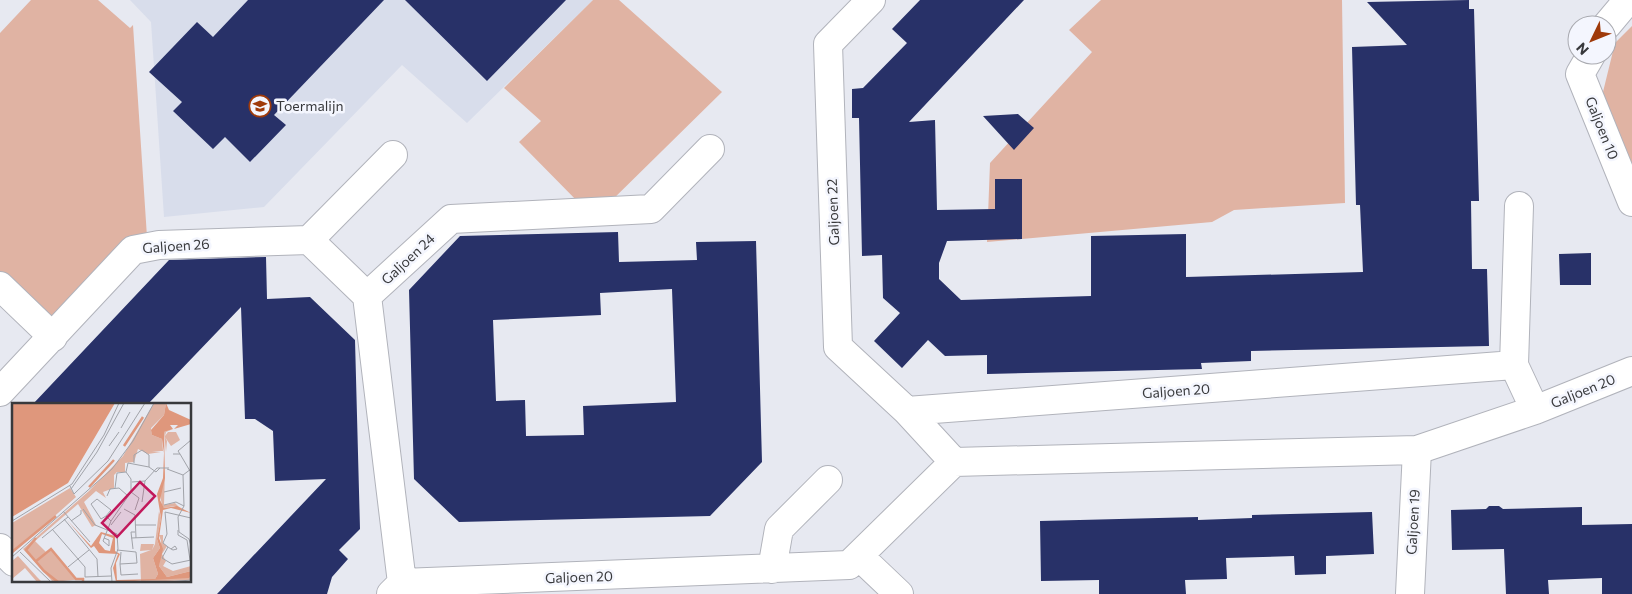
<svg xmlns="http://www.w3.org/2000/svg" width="1632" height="594" font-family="Commissioner,sans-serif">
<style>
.built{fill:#d8ddeb}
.green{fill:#e0b3a3}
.building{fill:#283168;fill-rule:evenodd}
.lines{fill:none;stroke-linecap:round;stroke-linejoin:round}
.minor-casing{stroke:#b1b3bb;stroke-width:30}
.minor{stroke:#fff;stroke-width:28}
.labels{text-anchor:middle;stroke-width:5;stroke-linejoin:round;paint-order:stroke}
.poi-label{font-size:14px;fill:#38393c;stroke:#f4f6fe;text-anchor:start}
.street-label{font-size:14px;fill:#38393c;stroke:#f4f6fe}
.inset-river{fill:none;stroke:#df977c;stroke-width:2.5}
.inset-road{fill:none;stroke:#a1a3a9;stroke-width:1}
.view{fill:#c2185b;fill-opacity:0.15;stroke:#c2185b;stroke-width:2.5}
.inset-edge{fill:none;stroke:#38393c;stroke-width:2.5}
</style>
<rect width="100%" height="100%" fill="#e7e9f1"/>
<path class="built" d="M130,0H593L467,123L402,65L264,207L164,217L151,22Z"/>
<path class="green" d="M31,0H98L130,28L133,25L147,237L49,322L0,274V33Z
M593,0H619L722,92L603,209L584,208L519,142L541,121L504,88Z
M1101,0H1342L1345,203L1234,210L1212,222L987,242L990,163L1092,52L1069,30Z
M1632,26V166L1602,96L1615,43Z"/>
<path class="building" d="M248,0H384L274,115L286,125L250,162L225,137L213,149L173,111L182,102L149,72L197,22L213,37Z
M405,0H566L487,81Z
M920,0H1024L909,122L935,120L937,210L995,209V179H1022V239L947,241L939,263V279L961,300L1091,296V236L1186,234V277L1363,272L1360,205H1356L1352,47L1407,45L1367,2L1469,0V9H1474L1479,201H1471L1472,269H1487L1489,346L1251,351V361L1201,363L1202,369L987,374V355L945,356L928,340L902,368L874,341L900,313L883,298L882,255L862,256L859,118H852V89L863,88L907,43L892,29Z
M1018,114L1034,128L1014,150L983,116Z
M618,232L619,262L697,260L696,242L756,241L762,462L710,516L459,522L414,479L409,290L460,236ZM672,289L676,402L583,406L584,435L526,436L525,400L496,401L493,320L601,315L600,293Z
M1591,253V285H1560L1559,254Z
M266,257L267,299L310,297L355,340L360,529L339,550L348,559L332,577L327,594H217L326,479L275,481L273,431L255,419H245L241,307L148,404H33L169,260Z
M1489,506H1499L1503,509L1582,507V525L1632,524V594H1602V578L1548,580L1549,594H1506L1504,549L1452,550L1451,510L1486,509Z
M1372,512L1374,554L1326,556V574L1295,575L1294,556L1226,558L1227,579L1185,580L1186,594H1099V580L1041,581L1040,521L1198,517V520L1252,518V515Z"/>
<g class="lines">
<g class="minor-casing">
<path id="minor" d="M871,0L828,44L838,347L907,411
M1607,25L1628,0
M1591,55L1580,74L1632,202
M1519,206L1514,365L1535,410
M309,240L367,296
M0,286L53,337
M0,392L133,250L159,245L309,240L393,155
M954,462L907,411L1514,365
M0,548L14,562
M859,556L899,594
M772,569L779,529L828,480
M402,583L367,296L451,219L651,209L710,149
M391,594L402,583L849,565L954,462L1417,450L1535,410L1632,371
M1410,594L1417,450"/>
</g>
<use href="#minor" class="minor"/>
</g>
<defs>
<g id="school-ring" transform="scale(1.125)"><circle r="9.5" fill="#f4f6fe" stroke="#9f3a0a" stroke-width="1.5"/><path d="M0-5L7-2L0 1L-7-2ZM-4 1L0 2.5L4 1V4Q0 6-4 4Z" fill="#9f3a0a"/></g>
</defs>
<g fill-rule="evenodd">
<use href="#school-ring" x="260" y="106"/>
</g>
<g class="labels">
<g class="poi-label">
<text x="276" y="111">Toermalijn</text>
</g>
<g class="street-label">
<text transform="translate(1602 128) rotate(68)" y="5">Galjoen 10</text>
<text transform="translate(833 212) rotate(-92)" y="5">Galjoen 22</text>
<text transform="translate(176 246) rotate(-4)" y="5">Galjoen 26</text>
<text transform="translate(408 259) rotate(-43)" y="5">Galjoen 24</text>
<text transform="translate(1176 391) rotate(-4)" y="5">Galjoen 20</text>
<text transform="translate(1583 391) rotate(-22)" y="5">Galjoen 20</text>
<text transform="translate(1413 522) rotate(-87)" y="5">Galjoen 19</text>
<text transform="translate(579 577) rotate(-2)" y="5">Galjoen 20</text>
</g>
</g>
<g transform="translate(12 403)">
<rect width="179" height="179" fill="#e7e9f1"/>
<path d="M142,0H154L152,12L139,25L140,32L150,36L151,48H140L149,49L136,51L126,46L122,59L113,60V69H105L102,72V85L91,89L94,95L84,88L72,99L84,122L80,124L66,101L23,138L34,149L24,158L39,146L64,176H71L41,179L11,146L77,88L111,53ZM161,26L154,29L153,33L156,29H164L168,37L159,43L153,34L155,38L154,49L152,29ZM153,67L152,102L163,100L169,106L162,103L152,105L150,102L148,92ZM58,85L64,94L0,151V120ZM147,108L149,115L145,136L148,145L141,155L146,171L143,176L179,172V177L129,179L128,151L139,147L128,148L129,141H142L140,147L143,141ZM147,132H151V140L155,143L150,151L154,158L151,163L161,168L179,163V168L155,174L147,163L149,138ZM6,153L25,174L30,179H25L13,165L0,176V158Z" fill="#e0b3a3"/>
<path d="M0,0H103L56,80L0,114ZM154,0L157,7L179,17V21L162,26L166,22H158L161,26L152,29L153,75L148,97L152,105L165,103L179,110L159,105L151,107L147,135L151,146L147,163L155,174L179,168V172L177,175L104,179L101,165L106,151L87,150L82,143L79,145L55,117L79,143L89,129L103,133V148L108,151L104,160L105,177L143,176L146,171L141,155L148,145L145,136L149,115L145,91L151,75L152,50L150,36L140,32L139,27L152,12ZM90,131L101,135L98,148L93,147L87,140Z" fill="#df977c" fill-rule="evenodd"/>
<path class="inset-river" d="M112,43L131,14M77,84L102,57M24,135L14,147L32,168L46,179M0,149L44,113M23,159L39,146L64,176H71V179"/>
<path class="inset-road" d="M109,25L118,9M97,43L107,29M161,51H168L178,68M168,51L166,48L179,37M122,60V52L130,47L137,52V64M155,66L171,72M179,66L171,72L172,103L166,114L167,129L177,136L179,143M114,69L116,60L137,64L144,69L148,65M120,79L133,78L145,65H157M58,83L62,91L96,58L133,0M103,85L105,70L114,69L119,76M59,86L85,49L112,0M119,89L127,95L123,107M152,89L169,85M95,93L98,86L107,85L116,93M130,99L133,78M152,102L164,99L172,103M71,106L83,122L105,131L106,146L99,165L100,179M112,106L123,112L124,135M51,108L78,139M94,113L89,116L79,101L85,96L99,107L94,113L99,118M52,116L85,156L86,174M0,118L60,81L92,32L107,0M59,118L69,111V107M99,122L109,109M123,122H144M40,126L73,164V174L99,173M166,127V132L175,137L178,157M30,135L56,114M92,135L97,137V143L91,138L99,118L119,89V76M119,135L142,134M156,144L150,155L160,161L179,157M121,146L119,129H123M159,146L163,143L165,146L161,147L159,146L156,144L151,140L155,131L153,109L179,115M105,147L124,149L125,160L108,161L109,149M8,149L39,179M0,154L100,66L121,38L142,0M108,161L109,172L126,171M56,164L77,147M157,179L179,177"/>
<path class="view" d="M128,79L143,93L105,134L90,120Z"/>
<rect width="179" height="179" class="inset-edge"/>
</g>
<g transform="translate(1592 40) rotate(227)"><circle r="24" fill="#f4f6fe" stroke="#a9aab0"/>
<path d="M0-4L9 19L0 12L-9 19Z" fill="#9f3a0a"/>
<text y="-8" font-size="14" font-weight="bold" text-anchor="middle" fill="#38393c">N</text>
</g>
</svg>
